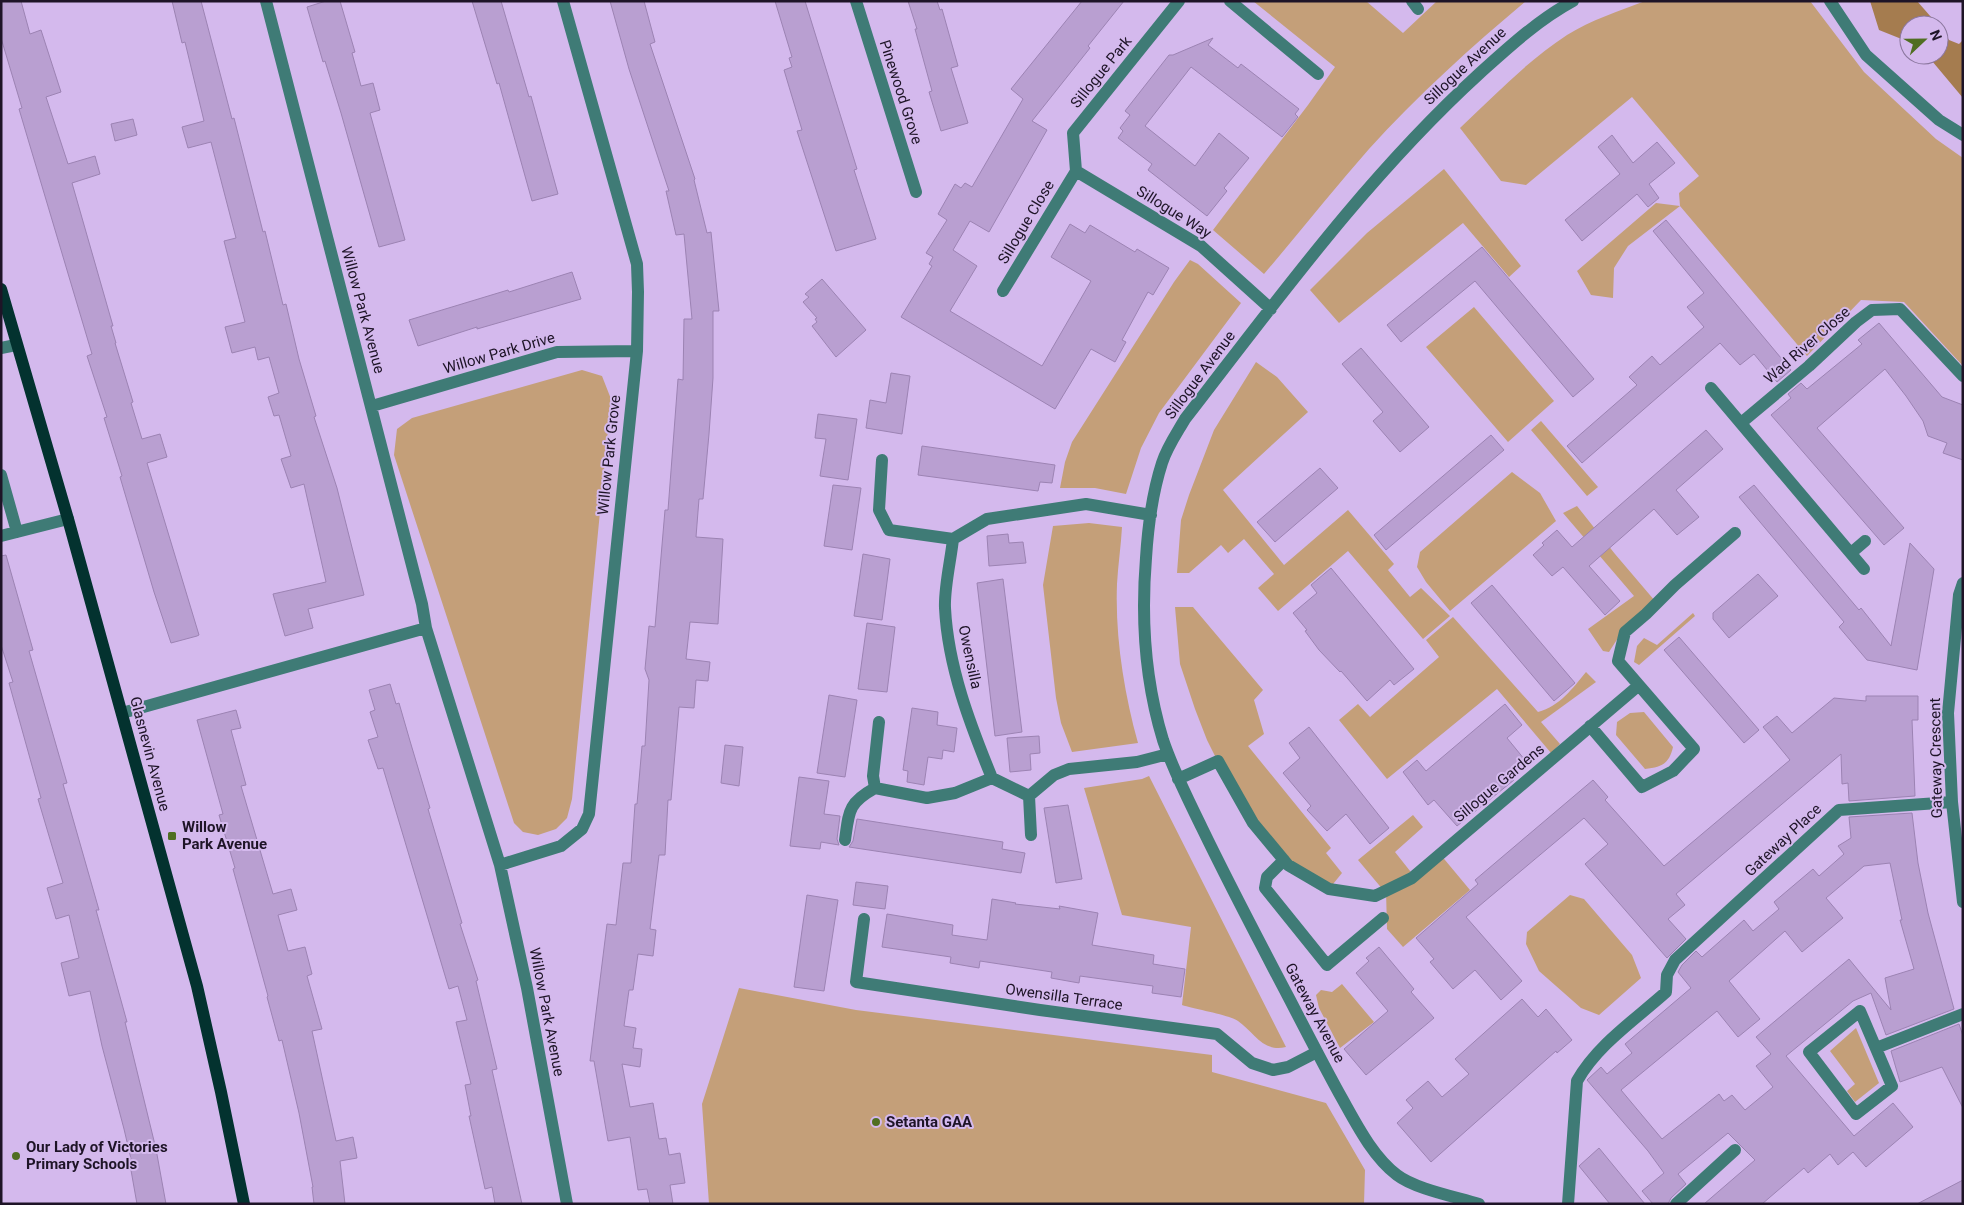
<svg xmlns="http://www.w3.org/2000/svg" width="1964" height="1205" font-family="Roboto,sans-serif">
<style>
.green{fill:#c49f79}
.forest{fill:#a57c4f}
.building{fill:#b99fd1;stroke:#9c83b3;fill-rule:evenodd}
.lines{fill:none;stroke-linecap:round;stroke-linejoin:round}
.minor{stroke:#3f7b76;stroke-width:12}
.major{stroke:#03322f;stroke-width:12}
.poi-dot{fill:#506e22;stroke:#d4b9ed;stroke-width:2}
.labels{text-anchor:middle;stroke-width:4;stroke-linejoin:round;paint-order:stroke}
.street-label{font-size:15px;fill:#1e1427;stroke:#d4b9ed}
.poi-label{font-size:15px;font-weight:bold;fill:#1e1427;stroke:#d4b9ed;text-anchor:start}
</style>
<rect width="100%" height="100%" fill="#d4b9ed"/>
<path class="green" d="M1253,1H1366L1403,33L1437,1H1526C1471,47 1417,96 1369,149C1333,190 1299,233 1264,274L1213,230L1308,105L1335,67Z
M1645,1H1810L1864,72L1936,139L1963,158V366L1904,302L1861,300L1807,356L1680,206L1628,246L1614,268L1613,298L1591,295L1577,271L1656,203L1680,206L1679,193L1699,176L1632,97L1526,185L1501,181L1460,128C1494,96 1527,61 1567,35C1591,20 1619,11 1645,1Z
M1444,169L1521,266L1509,277L1463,223L1339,323L1310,290L1367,233Z
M1190,260L1198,264L1241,303L1159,413L1141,448L1126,494L1095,488H1060L1065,462L1072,442L1174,282Z
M1474,307L1554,401L1508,442L1426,347Z
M1256,362L1277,377L1308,412L1223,490L1284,565L1348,510L1394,564L1388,570L1410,597L1421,588L1450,616L1423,639L1348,551L1278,611L1258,588L1274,574L1244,539L1228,553L1221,545L1189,573H1177L1181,520L1189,495L1214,430Z
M582,370L602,376L611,399L572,799L567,818L556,829L538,835L523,832L514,823L394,455L397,429L412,418Z
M1541,421L1598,487L1587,496L1531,430Z
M1512,472L1540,493L1556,521L1450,611L1426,582L1417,567L1420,552Z
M1577,506L1615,554L1655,601L1625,627L1609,652L1603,651L1588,629L1634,596L1563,513Z
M1089,523L1122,527C1121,546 1118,565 1117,584C1115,637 1124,692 1138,743L1072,752L1061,723L1056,698L1043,585L1053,526Z
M1175,607H1193L1263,690L1254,700L1264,734L1248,746L1331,848L1326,853L1342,873L1329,889L1288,865L1218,762L1207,740L1195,709L1180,664Z
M1693,613L1695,616L1639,665L1634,662L1637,646L1644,638L1657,645Z
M1453,617L1538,712C1560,706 1573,688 1586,672L1596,682L1541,722L1560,744L1551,753L1497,689L1387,779L1339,720L1358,704L1370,717L1439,657L1426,640Z
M1644,712L1673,747C1669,764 1662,767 1645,769L1616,735L1617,722L1630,713Z
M1149,776L1286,1047C1263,1053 1254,1032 1238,1021C1230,1015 1194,1009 1182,1005L1191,927L1122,915L1084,788L1142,779Z
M1413,815L1423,827L1395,852L1414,876L1440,854L1470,890L1403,947L1387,929L1386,890L1384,891L1358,860Z
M1570,895L1584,899L1632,955L1641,978L1599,1015L1581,1008L1539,971L1526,944L1527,932Z
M1342,984L1374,1022L1340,1048L1319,1008L1316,995L1321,990L1332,992Z
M739,988L856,1010L1212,1055V1072L1326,1103L1365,1170L1364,1204H709L702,1104Z
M1856,1028L1879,1083L1855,1102L1847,1091L1855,1084L1830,1051Z"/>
<path class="forest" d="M1870,1H1917L1938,25H1909V42L1879,30Z
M1939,26L1949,40L1959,44L1963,40V98L1927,55H1939Z"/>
<path class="building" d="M1,1H21L30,34L41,30L61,92L46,97L68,164L95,156L100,174L72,183L113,326H111L116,343H115L133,402L131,403L142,439L160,434L167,457L147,463L199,635L197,636L171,643L154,592L120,477L122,476L104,418L107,417L87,356L92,354L19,109L22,108L1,38Z
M172,1H201L232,119L234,118L263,232L265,231L283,305L286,304L299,359L316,416L314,417L337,488L364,595L308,609L313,628L285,636L273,594L326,582L304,484L291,488L281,459L291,456L279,415L274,416L268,397L279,393L269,357L258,360L255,347L232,353L225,327L245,322L224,241L236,238L211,142L188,148L182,127L204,121L185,42L182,43Z
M326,1H340L355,52L352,53L361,86L373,83L380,110L370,113L405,240L379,247L341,113L325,61L323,62L307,7Z
M472,1H501L529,97L531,96L558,194L532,201L499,83L497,84Z
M610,1H644L655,42L650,44L695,179L694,180L707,233L711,232L719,311H713V378L709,434L703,499H699L696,537L723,539L718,624L690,622L686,659L710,662L708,681L696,680L694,708L679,707L671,800H668L665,855H659L650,929L656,930L653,956L638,954L633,990H629L624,1026L636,1028L633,1048L642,1049L640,1067L622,1064L630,1107L653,1103L659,1139L666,1138L669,1155L680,1153L685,1183L670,1185L673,1204H650L647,1189L638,1190L630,1137L608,1141L594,1061H590L607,924L616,925L623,863H631L635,804H637L642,746H645L649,680L645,669L649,626L655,627L665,510H668L678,379L683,380L684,319H692L684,234L676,235L666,191H669L629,69Z
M775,1H805L857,169L854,170L876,239L836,251L797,131L802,130L784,70L792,67L789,58L792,57Z
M908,1H937L940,10L942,9L958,66L951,68L968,123L941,131L929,92L932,91L915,29H917Z
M1082,1H1124L1088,46L1090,48L1032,121L1047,130L989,232L970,221L953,250L977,266L950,311L1042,366L1091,281L1051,257L1070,224L1085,233L1090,225L1135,252L1137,249L1169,268L1153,295L1148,292L1122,340L1126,342L1115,362L1091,349L1055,409L901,317L932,266L929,264L933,257L926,253L947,220L938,214L955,184L961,188L965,183L972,187L1023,99L1011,89Z
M1213,38L1208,45L1238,68L1241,64L1299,109L1295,114L1298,117L1282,137L1191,67L1145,126L1195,166L1219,133L1249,158L1224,188L1227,191L1207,216L1148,170L1152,164L1118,138L1123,131L1120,128L1130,115L1125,111L1169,55H1173Z
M133,119L137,135L115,141L111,124Z
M1612,135L1633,163L1657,142L1675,163L1649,184L1659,198L1648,207L1637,194L1582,241L1565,220L1620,174L1598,147Z
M1666,220L1791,370L1777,382L1754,354L1740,365L1720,343L1582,463L1567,446L1637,385L1629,377L1652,356L1660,365L1704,327L1687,307L1704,293L1653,231Z
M1482,247L1594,379L1573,397L1475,281L1401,342L1387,325Z
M572,272L581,299L477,329V327L418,346L409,320L508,290L509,292Z
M822,279L866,330L836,357L812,326L817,322L815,319L817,318L803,302L809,297L805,294Z
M1879,323L1942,397L1963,405V460L1943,453L1947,443L1928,436L1923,421L1906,396L1885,369L1817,428L1904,528L1884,545L1771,415L1791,398L1788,394L1801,383L1807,389L1862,344L1858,340Z
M1361,348L1429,427L1400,452L1373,421L1383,412L1342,364Z
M891,373L910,376L902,434L866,428L870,400L886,403Z
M818,414L857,419L848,480L820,476L826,439L815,438Z
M1706,430L1723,449L1676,490L1699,517L1677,535L1654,509L1589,566L1620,601L1605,615L1563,567L1552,576L1533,555L1544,545L1542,543L1557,530L1572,547Z
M1491,435L1504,450L1386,550L1374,535Z
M922,446L1055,465L1052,483L1040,482L1038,491L918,475Z
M1320,468L1338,488L1275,542L1257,522Z
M833,485L861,488L852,550L824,546Z
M1754,485L1859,610L1861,608L1891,646L1910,543L1934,569L1917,670L1867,660L1839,627L1844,622L1739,497Z
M1008,534L1009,543L1023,542L1026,563L989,566L987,536Z
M863,554L890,559L882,620L854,616Z
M6,555L33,650L29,651L67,783L63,784L99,910H96L127,1022H125L156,1149L166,1204H137L129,1159H131L124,1129L102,1046L90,991L69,996L61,963L79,958L69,915L56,919L47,888L63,883L38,799L41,798L9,683L13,682L1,645V556Z
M1331,568L1414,669L1394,685L1390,680L1367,701L1341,671L1340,672L1319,650L1305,631L1307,630L1293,613L1317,593L1311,585Z
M1758,574L1778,596L1729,638L1713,619V613Z
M1003,579L1022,732L995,736L977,583Z
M1492,585L1575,683L1554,701L1471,603Z
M867,623L895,627L887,692L858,689Z
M1679,637L1759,730L1744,743L1664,650Z
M390,684L396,704L399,703L410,741L430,808L428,809L462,923L460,924L478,980L476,981L497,1069L492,1070L522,1204H495L492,1187L485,1189L469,1116H471L465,1085L471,1084L456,1022L467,1020L458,986L449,989L383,768L378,769L368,740L378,737L370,712L375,710L369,690Z
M829,695L857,700L845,777L817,773Z
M1866,696H1918V720H1912L1915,796L1849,801L1848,783L1842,784L1841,754L1676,894L1685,905L1668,919L1686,939L1667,958L1585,864L1608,844L1584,818L1466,917L1522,981L1501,1000L1475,970L1453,989L1430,962L1434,959L1416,938L1478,884L1475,880L1593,780L1608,797L1605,800L1664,866L1790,760L1763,727L1777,716L1792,733L1834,698L1866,701Z
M1505,704L1522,725L1507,738L1525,760L1510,774L1514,780L1457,826L1434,800L1428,805L1403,772L1417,760L1426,771Z
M912,708L938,712L937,725L957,728L954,752L943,750L942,759L928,757L924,785L907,782L908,771L903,770Z
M236,710L241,728L231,730L246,785L241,786L273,894L291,889L297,910L278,915L288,951L305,947L312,974L307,976L322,1029L312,1031L336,1141L353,1137L357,1158L340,1161L345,1204H314L312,1187H313L299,1113L282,1040L279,1041L267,997L268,996L233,869L235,868L219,815L223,814L197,720Z
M1309,727L1389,828L1370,844L1346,814L1327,831L1307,810L1311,806L1283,773L1300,758L1289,743Z
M1039,736L1040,753L1030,754L1031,770L1010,772L1007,738Z
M725,745L743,747L739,786L721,783Z
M799,777L829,781L824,814L840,816L837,839L839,845L821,842L820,849L790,846Z
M1068,805L1082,879L1056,883L1044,808Z
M1912,813L1918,863L1928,913L1954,1009L1886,1035L1871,993L1853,1001L1786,1056L1854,1136L1893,1103L1913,1127L1866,1167L1853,1152L1838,1165L1830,1154L1808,1173L1804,1168L1762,1204H1704L1755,1160L1728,1133L1678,1174L1686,1184L1671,1198L1668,1204H1653L1642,1191L1664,1173L1648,1151L1587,1080L1588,1079L1601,1067L1607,1074L1632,1053L1625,1044L1691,988L1678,972L1682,965L1696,951L1702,957L1744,920L1753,931L1779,909L1774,902L1813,869L1819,876L1844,854L1838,846L1851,838L1849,817ZM1890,863L1902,920H1900L1914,969L1885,978L1891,1010L1849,959L1756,1037L1771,1054L1756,1066L1773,1087L1745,1110L1732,1095L1724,1101L1719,1094L1662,1139L1621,1090L1717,1011L1738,1037L1760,1019L1729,981L1785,931L1802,952L1843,918L1826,898L1864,866Z
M857,819L1003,842L1002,849L1025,853L1021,873L849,847L853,841Z
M856,882L888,886L885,909L853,905Z
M807,895L838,900L824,991L794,987Z
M992,899L1016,903L1015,904L1060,909L1059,906L1098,913L1092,945L1154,955L1153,964L1185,969L1181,997L1152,993L1153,986L1080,976L1079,983L1051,978L1052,972L980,961L979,968L950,963L951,957L882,947L887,914L953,925L952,935L987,940Z
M1379,947L1414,989L1411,992L1434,1018L1366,1075L1344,1049L1388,1011L1356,973L1369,961L1366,958Z
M1522,999L1538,1017L1546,1009L1572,1040L1557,1053L1556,1051L1431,1162L1397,1123L1413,1108L1406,1100L1428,1081L1442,1097L1469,1074L1455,1059Z
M1959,1024L1963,1036V1108L1942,1067L1900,1082L1891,1051Z
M1599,1148L1645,1204H1610L1579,1166Z
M1963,1180V1204H1917Z"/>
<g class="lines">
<path class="minor" d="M266,1L422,604L426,628L500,865L527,988L567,1204
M856,1L916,192
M1230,1L1318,74
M1412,1L1418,9
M1830,1L1866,55L1939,120L1963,135
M1076,171L1201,246L1271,309
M1076,171L1073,133L1179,1
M1003,291L1076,171
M1,348L16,345
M1711,388L1864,569
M372,406L557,352L637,351
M1741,423L1809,366L1856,322L1872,310L1900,309L1963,376
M882,460L879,510L889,530L953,539L987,519L1086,504L1151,515
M1,475L17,532
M1,536L68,519
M953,539C951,559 944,588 945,608C948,667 970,724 992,778
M1851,553L1865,541
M1963,583L1959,595L1948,713L1952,802L1963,902
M122,713L426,628
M1590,726L1642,787L1673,771L1694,749L1618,661L1625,632L1646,614L1675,585L1735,533
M1178,779L1218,761L1253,823L1288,865L1329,889L1375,896L1412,878L1638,686
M875,788L873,776L879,722
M1031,835L1029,796L1054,775L1069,769L1137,762L1168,754
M845,840C849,811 848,803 875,788L927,798L955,793L992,778L1029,796
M1284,860L1267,877L1265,888L1327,965L1383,918
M500,865L561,846L582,829L589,814L637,351L638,292L637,264L563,1
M864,919L856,982L1040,1010L1217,1034L1252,1063L1273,1070L1288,1067L1317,1052
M1860,1011L1892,1086L1856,1114L1809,1052Z
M1876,1048L1963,1014
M1479,1204C1457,1197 1415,1189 1397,1175C1371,1155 1355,1121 1339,1093C1322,1062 1306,1031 1290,1000C1260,943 1230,886 1202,828C1188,799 1173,770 1163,740C1145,681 1141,619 1146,558C1148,526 1152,494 1162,463C1167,447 1177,433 1185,419C1278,299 1368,175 1480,73C1509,47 1538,20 1573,1
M1568,1204L1577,1081C1597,1045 1636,1019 1666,992L1667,975L1675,960L1839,810L1952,802
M1676,1204L1735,1150"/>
<path class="major" d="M1,289L68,519L197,986L221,1092L244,1204"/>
</g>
<g class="poi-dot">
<rect x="167" y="831" width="10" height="10" rx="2.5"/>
<circle cx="876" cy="1122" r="5"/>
<circle cx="16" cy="1156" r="5"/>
</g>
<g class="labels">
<g class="street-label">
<text transform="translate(1465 66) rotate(-43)" y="5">Sillogue Avenue</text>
<text transform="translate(1101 72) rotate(-51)" y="5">Sillogue Park</text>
<text transform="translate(901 92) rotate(72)" y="5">Pinewood Grove</text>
<text transform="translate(1174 212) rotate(32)" y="5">Sillogue Way</text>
<text transform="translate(1026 222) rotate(-59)" y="5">Sillogue Close</text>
<text transform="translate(363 310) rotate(75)" y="5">Willow Park Avenue</text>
<text transform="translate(1807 345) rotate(-41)" y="5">Wad River Close</text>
<text transform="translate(499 353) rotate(-16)" y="5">Willow Park Drive</text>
<text transform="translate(1200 375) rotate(-53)" y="5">Sillogue Avenue</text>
<text transform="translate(609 455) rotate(-84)" y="5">Willow Park Grove</text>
<text transform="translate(970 657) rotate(78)" y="5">Owensilla</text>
<text transform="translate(150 754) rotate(75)" y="5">Glasnevin Avenue</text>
<text transform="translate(1936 758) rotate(-91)" y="5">Gateway Crescent</text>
<text transform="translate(1499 783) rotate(-40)" y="5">Sillogue Gardens</text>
<text transform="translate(1783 840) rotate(-43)" y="5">Gateway Place</text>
<text transform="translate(1064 997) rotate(8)" y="5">Owensilla Terrace</text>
<text transform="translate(547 1012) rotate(79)" y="5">Willow Park Avenue</text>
<text transform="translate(1315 1013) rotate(62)" y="5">Gateway Avenue</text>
</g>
<g class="poi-label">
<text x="182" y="832">Willow<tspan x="182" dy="17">Park Avenue</tspan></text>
<text x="886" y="1127">Setanta GAA</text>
<text x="26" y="1152">Our Lady of Victories<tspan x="26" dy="17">Primary Schools</tspan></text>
</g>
</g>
<rect width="1964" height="1205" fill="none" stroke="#1e1427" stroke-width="5"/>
<g transform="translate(1924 40) rotate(68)"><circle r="24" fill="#d4b9ed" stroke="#8b779e"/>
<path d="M0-4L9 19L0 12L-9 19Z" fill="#506e22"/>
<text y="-8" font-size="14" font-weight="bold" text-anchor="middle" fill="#1e1427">N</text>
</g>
</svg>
